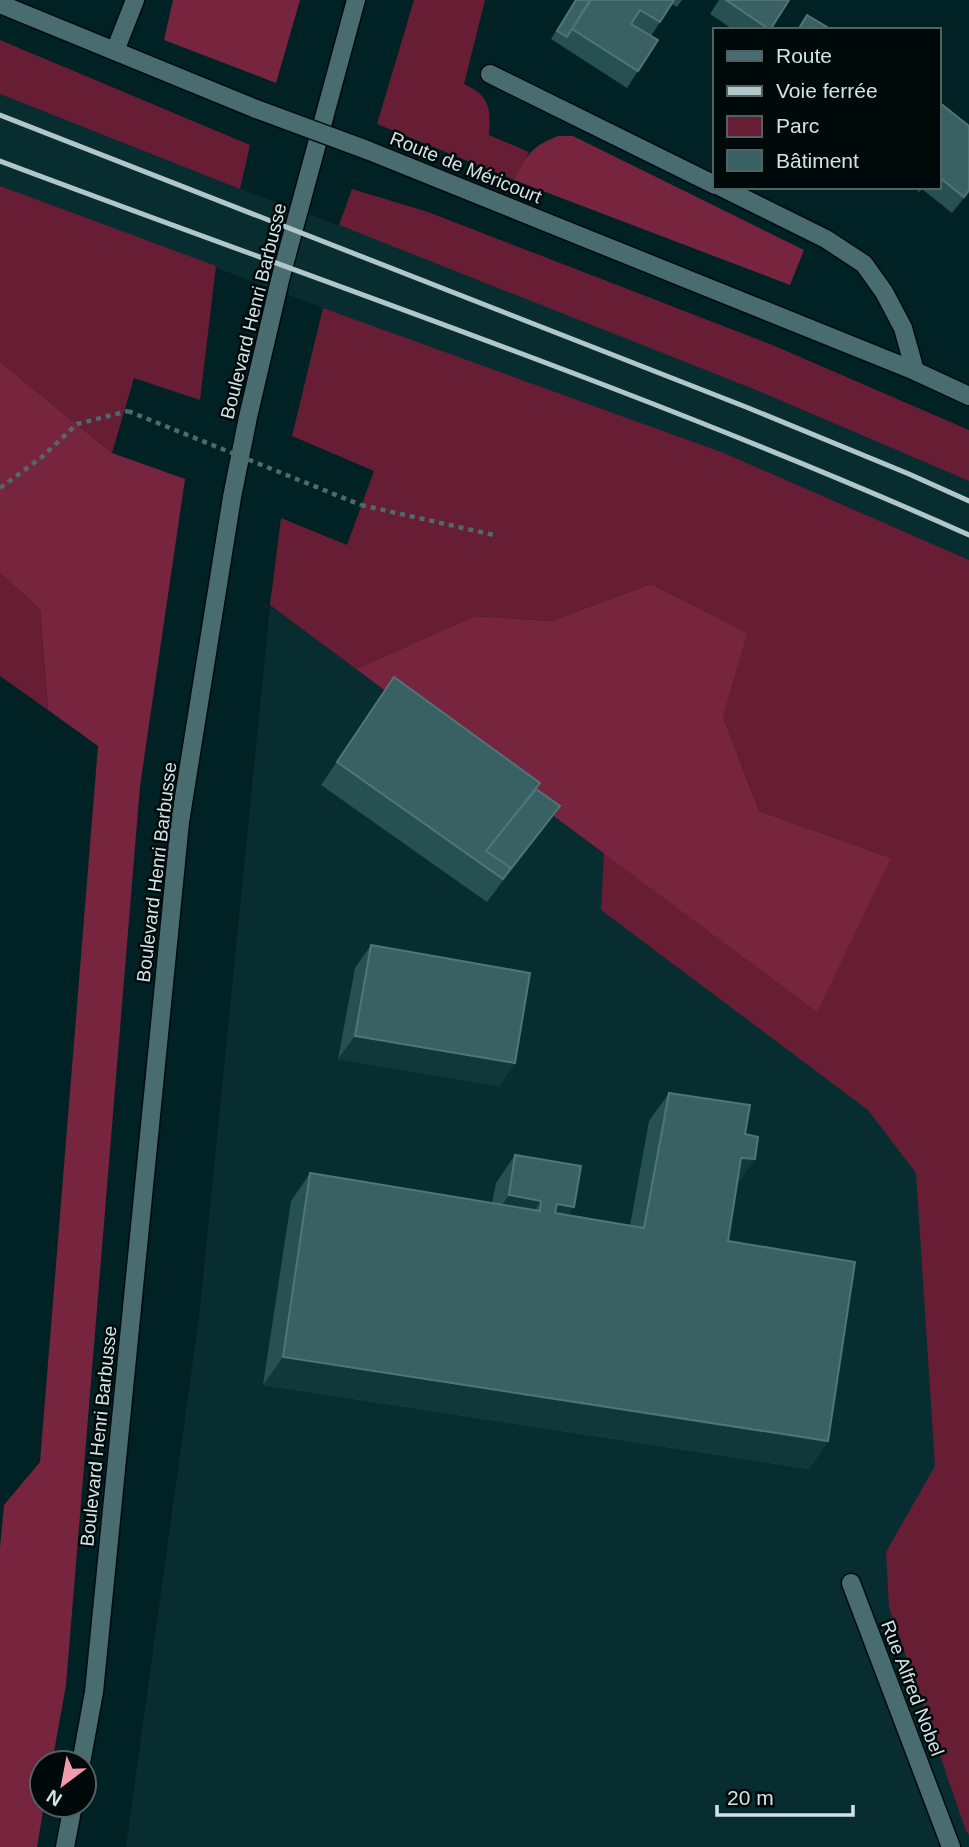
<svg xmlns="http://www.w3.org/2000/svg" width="969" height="1847" font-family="Arial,sans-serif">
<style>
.built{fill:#082d30}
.green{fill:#671e35}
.forest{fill:#77243f}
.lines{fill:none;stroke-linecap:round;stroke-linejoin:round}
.lane-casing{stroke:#000a0d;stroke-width:21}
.street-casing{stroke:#000a0d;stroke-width:21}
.secondary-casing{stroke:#000a0d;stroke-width:21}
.path{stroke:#4d6a6c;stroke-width:4.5;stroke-dasharray:5 5;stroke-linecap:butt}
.lane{stroke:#486c6f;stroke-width:18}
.street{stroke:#486c6f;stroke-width:18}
.secondary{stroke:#486c6f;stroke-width:18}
.rail{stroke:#b1c6c8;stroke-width:5}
.secondary-bridge-casing{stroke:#000a0d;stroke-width:21;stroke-linecap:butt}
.path-bridge{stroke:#4d6a6c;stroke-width:4.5;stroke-dasharray:5 5;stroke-linecap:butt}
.secondary-bridge{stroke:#486c6f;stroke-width:18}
.wall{fill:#275053}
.shaded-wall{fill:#10373a}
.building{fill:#396063;stroke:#517577;stroke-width:2}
.labels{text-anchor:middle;stroke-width:5;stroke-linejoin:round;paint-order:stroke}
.street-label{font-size:19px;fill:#d1e4e5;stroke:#00090a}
</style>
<rect width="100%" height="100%" fill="#002225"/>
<path class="built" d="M0,94L240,189L414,253L756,390L969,481V560L724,453L323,308L0,186Z
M270,605L969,1125V1847H126L200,1309Z"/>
<path class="green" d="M414,0H485L464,84C490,96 491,108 489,135L529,152L514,180L377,124Z
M0,40L250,145L240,189L0,94Z
M0,186L216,266L200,400L134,378L112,453L0,362Z
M352,189L428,212L770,344L969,430V481L756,390L339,225Z
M323,308L724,453L969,560V1835L966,1831L889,1607L886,1552L935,1466L916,1173L868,1110L601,910L604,853L891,858L759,811L723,717L746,633L651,584L551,621L475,616L356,669L270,605L281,518L347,545L374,471L292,436Z
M0,573L40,609L48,710L0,676Z"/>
<path class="forest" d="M173,0H300L276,83L164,40Z
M558,136H573L804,250L790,285L514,180C527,154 531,147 558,136Z
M0,362L112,453L185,479L140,786L66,1685L52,1763H42V1805H44L37,1847H0V1548L4,1505L40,1462L98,746L48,710L40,609L0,573Z
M651,584L747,633L723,717L759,811L891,858L817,1012L356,669L475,616L551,621Z"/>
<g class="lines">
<g class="lane-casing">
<path id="lane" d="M851,1583L951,1847"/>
</g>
<g class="street-casing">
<path id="street" d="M115,51L135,0
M490,74L715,185
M721,187L826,239L864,264L884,292L903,328L915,371"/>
</g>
<g class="secondary-casing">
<path id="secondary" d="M0,4L256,109
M367,150L915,371L969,396
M81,1763L94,1692L180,822L232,497L248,417L280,280L356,0
M65,1847L73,1805"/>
</g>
<path class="path" d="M0,488L42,457L77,424L128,411
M361,505L494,535"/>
<use href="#lane" class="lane"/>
<use href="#street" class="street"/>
<use href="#secondary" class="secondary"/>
<path class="rail" d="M0,115L746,407L909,474L969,501
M0,161C324,283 653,394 969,535"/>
<g class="secondary-bridge-casing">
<path id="secondary-bridge" d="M256,109L367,150"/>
</g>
<path class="path-bridge" d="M128,411L361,505"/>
<use href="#secondary-bridge" class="secondary-bridge"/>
</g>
<path class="wall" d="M575,0H682L677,7L672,4L651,36L638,71L627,88L551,39Z
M719,0H789L770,30H734L710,14Z
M939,104L969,193L952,213L922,189L919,192L914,187H939Z
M394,677L535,790L549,822L487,902L321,785Z
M371,945L515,1063L499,1086L338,1059L355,968Z
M669,1093L745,1134L755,1159L737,1184L728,1241L828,1441L809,1469L263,1385L291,1201L310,1173L492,1203L496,1183L515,1155L568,1215L630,1226L649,1121Z"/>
<path class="shaded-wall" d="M969,190V193L952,213L964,197Z
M560,806L549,822L495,892L506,875Z
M355,1036L515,1063L499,1086L338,1059Z
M741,1158L755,1159L735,1187Z
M509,1195L541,1201L521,1229L489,1223Z
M557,1204L574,1207L555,1235L537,1232Z
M283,1357L828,1441L809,1469L263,1385Z"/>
<path class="building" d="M576,0H590L567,37L557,31Z
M591,0H674L660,22L640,10L631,24L658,40L638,71L572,29Z
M726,0H789L770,30Z
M807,15L832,30H798Z
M940,103L969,126V190L964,197L939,177Z
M394,677L540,783L486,851L511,868L503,879L337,762Z
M536,789L560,806L506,875L511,868L486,851Z
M371,945L530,973L515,1063L355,1036Z
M669,1093L750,1105L745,1134L758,1137L755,1159L741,1158L728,1241L855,1262L828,1441L283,1357L310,1173L540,1211L541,1201L509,1195L515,1155L581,1166L574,1207L557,1204L555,1213L644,1228Z"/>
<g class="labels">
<g class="street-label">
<text transform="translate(466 167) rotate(22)" y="7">Route de Méricourt</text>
<text transform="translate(253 311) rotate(-76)" y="7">Boulevard Henri Barbusse</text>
<text transform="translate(156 872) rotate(-83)" y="7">Boulevard Henri Barbusse</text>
<text transform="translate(98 1436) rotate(-84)" y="7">Boulevard Henri Barbusse</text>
<text transform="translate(913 1688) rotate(69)" y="7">Rue Alfred Nobel</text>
</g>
</g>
<rect x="713" y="28" width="228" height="161" fill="#00090a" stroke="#546162" stroke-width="2"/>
<rect x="727" y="51" width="35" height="10" fill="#486c6f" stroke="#546162" stroke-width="2"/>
<text x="776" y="63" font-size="21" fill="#d1e4e5">Route</text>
<rect x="727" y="86" width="35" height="10" fill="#b1c6c8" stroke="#546162" stroke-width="2"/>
<text x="776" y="98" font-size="21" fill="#d1e4e5">Voie ferrée</text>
<rect x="727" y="116" width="35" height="21" fill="#671e35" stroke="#546162" stroke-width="2"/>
<text x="776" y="133" font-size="21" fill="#d1e4e5">Parc</text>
<rect x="727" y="150" width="35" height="21" fill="#396063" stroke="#546162" stroke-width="2"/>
<text x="776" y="168" font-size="21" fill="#d1e4e5">Bâtiment</text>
<g transform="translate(63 1784) rotate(212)"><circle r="33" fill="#00090a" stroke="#546162" stroke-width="2"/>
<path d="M0-5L12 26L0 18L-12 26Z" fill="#f29aae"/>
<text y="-10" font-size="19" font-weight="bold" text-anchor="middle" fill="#d1e4e5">N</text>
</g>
<path d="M717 1805v10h136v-10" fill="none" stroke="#d1e4e5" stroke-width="3.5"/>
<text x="727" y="1805" font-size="21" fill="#d1e4e5" stroke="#00090a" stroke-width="5" paint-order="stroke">20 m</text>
</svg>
